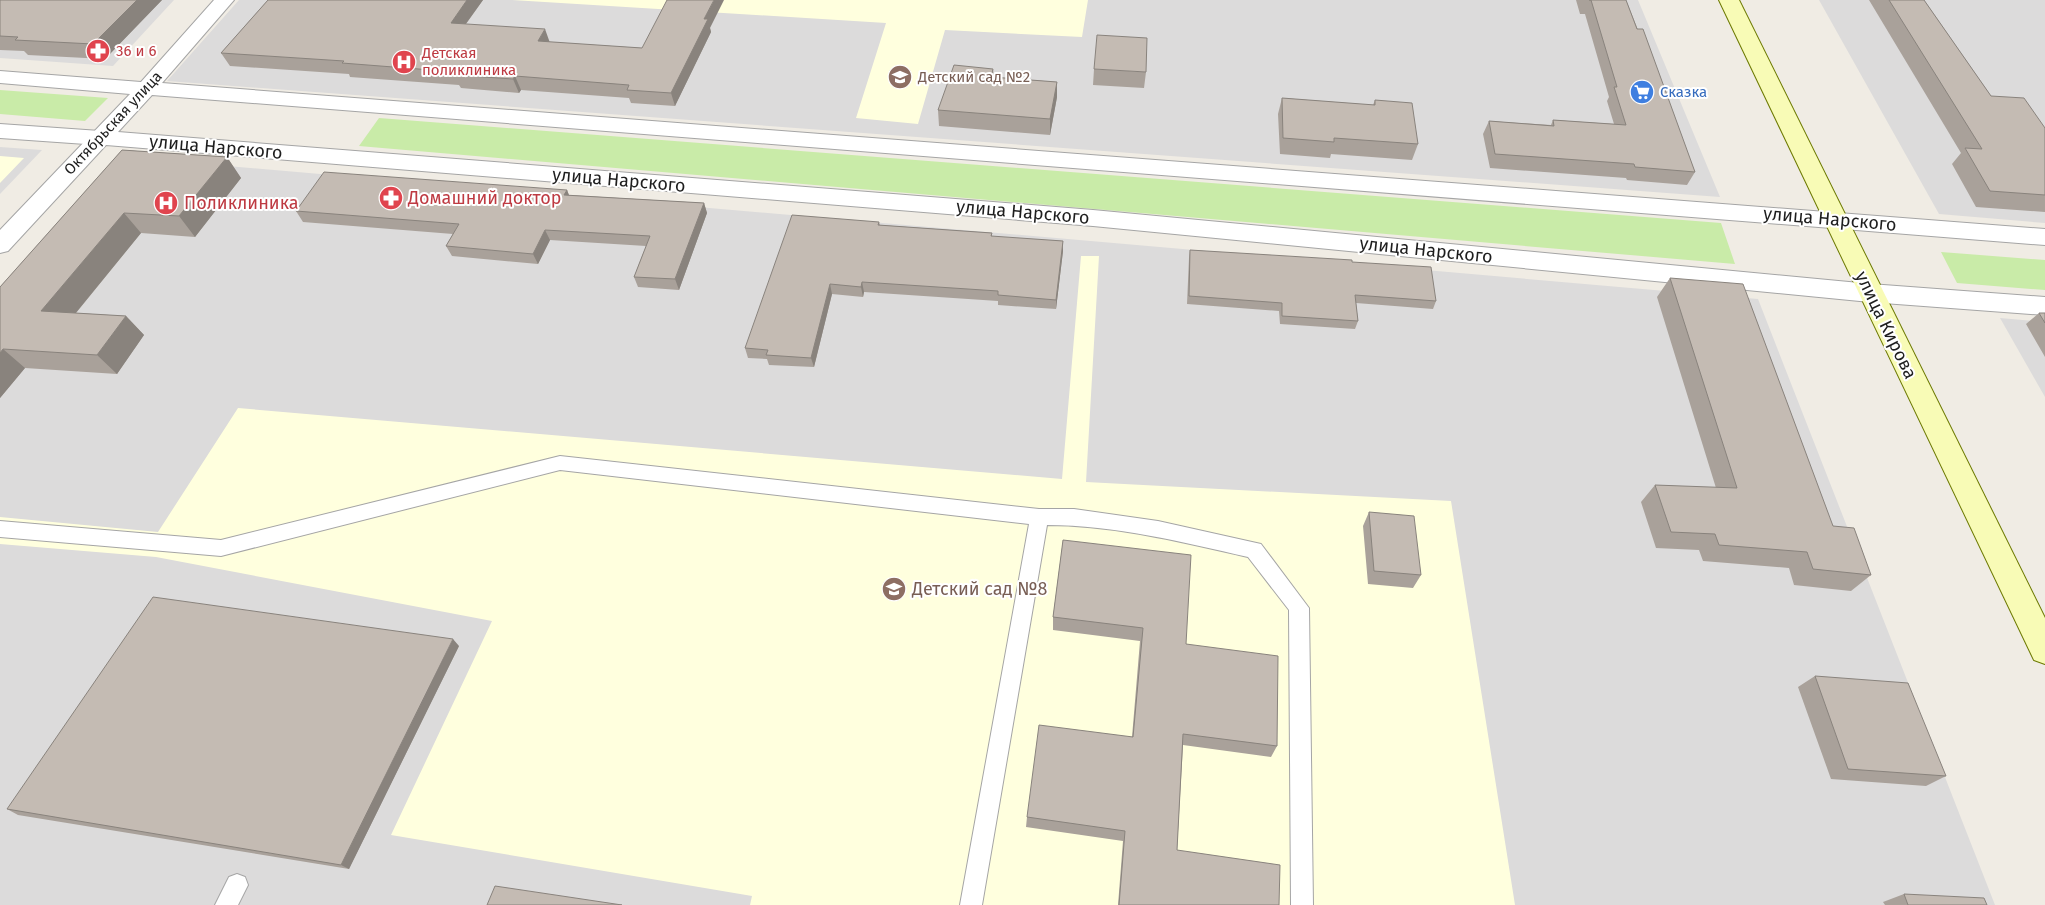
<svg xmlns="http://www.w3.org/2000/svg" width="2045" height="905" font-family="'Fira Sans',sans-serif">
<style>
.residential{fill:#dcdbdb}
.education{fill:#ffffde}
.grass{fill:#c9eba8}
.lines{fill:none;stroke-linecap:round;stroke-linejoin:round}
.service-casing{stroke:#a5a5a5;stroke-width:2}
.pedestrian-casing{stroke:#a5a5a5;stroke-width:2}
.minor-casing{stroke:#a5a5a5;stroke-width:2}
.secondary-casing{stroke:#6c7901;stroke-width:2}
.service{fill:#fff;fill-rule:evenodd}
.pedestrian{fill:#fff;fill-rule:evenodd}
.minor{fill:#fff;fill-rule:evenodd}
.secondary{fill:#f8fbb6;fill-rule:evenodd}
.wall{fill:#a9a19a}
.shaded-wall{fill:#89837d}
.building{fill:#c4bbb3;stroke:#89837d}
.labels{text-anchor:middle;stroke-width:4;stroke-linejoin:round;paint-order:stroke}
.far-health-label{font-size:15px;fill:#be3a42;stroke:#fff;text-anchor:start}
.far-education-label{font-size:15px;fill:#785e54;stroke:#fff;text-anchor:start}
.far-shop-label{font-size:15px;fill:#366cbe;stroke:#fff;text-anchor:start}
.far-street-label{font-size:15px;fill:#1e1e1e;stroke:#fff}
.street-label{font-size:18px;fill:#1e1e1e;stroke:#fff}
.health-label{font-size:18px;fill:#be3a42;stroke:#fff;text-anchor:start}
.education-label{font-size:18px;fill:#785e54;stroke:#fff;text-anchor:start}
</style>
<rect width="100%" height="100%" fill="#f0ece4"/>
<path class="residential" d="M0,0H174L113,66L0,58Z
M239,0H1638L1720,197L167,81Z
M1819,0H2045V223L1939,214Z
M0,147L42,150L0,194Z
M135,158L1758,299L1995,905H0V309Z
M2000,318L2045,322V397Z"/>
<path class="education" d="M512,0H1088L1082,37L945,30L918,124L856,118L886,23Z
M0,156L24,158L0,183Z
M1081,256H1099L1086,482L1451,501L1515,905H750L752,896L391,835L492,621L156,557L0,544V517L158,532L238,408L1062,479Z"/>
<path class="grass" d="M0,90L108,98L85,121L0,114Z
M379,118L1721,223L1735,264L359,146Z
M1941,252L2045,260V290L1957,283Z"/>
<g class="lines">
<g class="service-casing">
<path id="service" d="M560,456L1039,509H1074L1158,521L1261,544L1309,608L1313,905H1291L1289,610L1248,557C1182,542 1115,525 1047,525L982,905H960L1029,524L560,470L221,556L0,537V521L221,540Z
M237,874L245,877L248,885L238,905H215L229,877Z"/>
</g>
<g class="pedestrian-casing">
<path id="pedestrian" d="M0,124L100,131L108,133L111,138L108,143L100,145L0,138Z"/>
</g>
<g class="minor-casing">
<path id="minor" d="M214,0H234L162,83L2045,229V245L152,95L118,132L1093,210L1870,284L2045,297V315L1870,302L1093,226L106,145L8,251L0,253V230L130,94L0,83V71L141,82Z"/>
</g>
<g class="secondary-casing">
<path id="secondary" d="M1719,0H1739L2045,618V664L2034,660Z"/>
</g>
<use href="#service" class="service"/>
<use href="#pedestrian" class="pedestrian"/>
<use href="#minor" class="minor"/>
<use href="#secondary" class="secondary"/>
</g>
<path class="wall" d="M0,0H162L105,59L28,55L24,51L0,50Z
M268,0H483L466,24L550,42L642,48L710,28L711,32L675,106L631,103L629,98L521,90L519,93L461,88L459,85L350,77L349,74L230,66L221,53Z
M1576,0H1626L1695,172L1687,185L1627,180L1626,178L1490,168L1483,134L1489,121L1551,125L1553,120L1614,124L1607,101L1609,97L1585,14H1580Z
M1869,0H1924L1991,96L2045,128V212L1976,207L1952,164L1961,153Z
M993,69L994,77L1057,82V97L1050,135L939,126L938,110Z
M1094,69L1146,72L1144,88L1093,85Z
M1282,98L1373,105L1375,100L1418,144L1412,160L1331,154L1330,158L1280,154L1278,114Z
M122,150L227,157L241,178L195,237L141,233L76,313L126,316L144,335L117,374L25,368L0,398V287Z
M567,190L569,195L704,203L707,213L679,290L638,287L634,277L646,246L550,240L538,264L452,256L446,246L453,234L303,222L296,211Z
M879,222L880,225L992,233V237L1063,241V251L1056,309L998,305V301L864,292L863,297L832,294L814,367L769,365L767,359L748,358L745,348Z
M1190,250L1352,262L1436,301L1433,309L1356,303L1358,321L1355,329L1280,324L1279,311L1187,304L1189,258Z
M1670,278L1833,526L1871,575L1851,591L1794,585L1789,568L1703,561L1699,550L1656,548L1641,502L1655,485L1716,488L1657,297Z
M2039,313H2045V357L2026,324Z
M1369,512L1421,575L1413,588L1368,584L1363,526Z
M1063,540L1186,644L1277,746L1271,757L1183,745L1177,850L1279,905H1118L1123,841L1026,827L1027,817L1132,737L1140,641L1053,630V617Z
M459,646L349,869L18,815L7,809Z
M1815,676L1946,776L1926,786L1831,779L1798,687Z
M1904,894L1987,905H1885L1883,902Z"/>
<path class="shaded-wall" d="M137,0H162L105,59L93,44Z
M467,0H483L457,36L451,23Z
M714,0H724L710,28L711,32L675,106L671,93L704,19Z
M545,29L550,43L538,41Z
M515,76L521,90L519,93L513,79Z
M1057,82V97L1050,135V119Z
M227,157L241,178L195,237L179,216Z
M567,190L571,201L564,195Z
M704,203L707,213L679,290L675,279Z
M124,213L141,233L61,331L41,311Z
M545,230L550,240L538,264L533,254Z
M1063,241V251L1056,309V300Z
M862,282L864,292L863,297L861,287Z
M830,284L832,294L814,367L811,358Z
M126,316L144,335L117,374L97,355Z
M3,349L25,368L0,398V353Z
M453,639L459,646L349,869L341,865Z"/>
<path class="building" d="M0,0H137L93,44L15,40L18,37L0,36Z
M268,0H467L451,23L545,29L538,41L642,48L667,0H714L704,19H708L671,93L627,90L629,85L515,76L513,79L455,75L457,72L342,63L344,61L221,53Z
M1589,0H1626L1637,29H1643L1695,172L1635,167L1634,164L1495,154L1489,121L1554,126L1553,120L1626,125L1614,87H1617L1591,0Z
M1889,0H1924L1991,96L2024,98L2045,128V195L1990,191L1965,148L1982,149Z
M1097,35L1147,38L1146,72L1094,69Z
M954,65L993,69L991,77L1057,82L1050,119L938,110Z
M1282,98L1375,105V100L1412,103L1418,144L1334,138V142L1283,138Z
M122,150L227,157L179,216L124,213L41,311L126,316L97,355L3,349L0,353V287Z
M324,172L567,190L564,195L704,203L675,279L634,277L650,236L545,230L533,254L446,246L459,224L296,211Z
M792,215L879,222L878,225L992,233L991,236L1063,241L1056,300L998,295V291L862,282L861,287L830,284L811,358L766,355L768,350L745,348Z
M1190,250L1352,260V262L1431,267L1436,301L1355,295L1358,321L1282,316V303L1189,296Z
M1670,278L1743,284L1833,526L1854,528L1871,575L1813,569L1807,552L1719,545L1715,534L1671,532L1655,485L1737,488Z
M2039,313H2045V323Z
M1369,512L1414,516L1421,575L1374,571Z
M1063,540L1191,555L1186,644L1278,656L1277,746L1183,734L1177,850L1280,865L1279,905H1119L1125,831L1027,817L1039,725L1133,737L1143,628L1053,617Z
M153,597L453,639L341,865L7,809Z
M1815,676L1908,683L1946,776L1848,769Z
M495,886L622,905H487Z
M1904,894L1984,898L1987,905H1908Z"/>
<defs>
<g id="pharmacy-disc" transform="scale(1.25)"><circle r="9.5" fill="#e0444e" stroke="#fff"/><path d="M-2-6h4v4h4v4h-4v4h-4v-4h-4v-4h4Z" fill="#fff"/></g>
<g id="hospital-disc" transform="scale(1.25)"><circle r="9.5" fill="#e0444e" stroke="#fff"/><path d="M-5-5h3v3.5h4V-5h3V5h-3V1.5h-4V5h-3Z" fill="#fff"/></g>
<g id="school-disc" transform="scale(1.25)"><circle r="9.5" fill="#8d6e63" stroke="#fff"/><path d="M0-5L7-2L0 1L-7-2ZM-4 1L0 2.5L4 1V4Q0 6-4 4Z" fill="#fff"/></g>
<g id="supermarket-disc" transform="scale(1.25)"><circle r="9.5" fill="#3f7fe0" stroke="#fff"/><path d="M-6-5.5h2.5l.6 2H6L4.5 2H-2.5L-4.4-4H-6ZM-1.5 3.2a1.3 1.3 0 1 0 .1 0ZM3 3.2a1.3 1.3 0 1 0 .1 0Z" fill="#fff"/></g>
</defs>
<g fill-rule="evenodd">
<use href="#pharmacy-disc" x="98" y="51"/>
<use href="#hospital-disc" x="404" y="62"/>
<use href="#school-disc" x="900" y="77"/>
<use href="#supermarket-disc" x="1642" y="92"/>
<use href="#pharmacy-disc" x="391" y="198"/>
<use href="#hospital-disc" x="166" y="203"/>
<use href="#school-disc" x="894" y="589"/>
</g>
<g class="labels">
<g class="far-health-label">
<text x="116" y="56">36 и 6</text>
<text x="422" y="58">Детская<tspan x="422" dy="17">поликлиника</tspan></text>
</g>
<g class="far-education-label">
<text x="918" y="82">Детский сад №2</text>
</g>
<g class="far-shop-label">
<text x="1660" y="97">Сказка</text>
</g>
<g class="far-street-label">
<text transform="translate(113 123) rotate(-47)" y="5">Октябрьская улица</text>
</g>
<g class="street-label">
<text transform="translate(216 147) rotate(5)" y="6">улица Нарского</text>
<text transform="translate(619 180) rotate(5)" y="6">улица Нарского</text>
<text transform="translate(1023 212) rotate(5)" y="6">улица Нарского</text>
<text transform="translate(1830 219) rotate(5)" y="6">улица Нарского</text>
<text transform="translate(1426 250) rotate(6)" y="6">улица Нарского</text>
<text transform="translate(1886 325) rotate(64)" y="6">улица Кирова</text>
</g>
<g class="health-label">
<text x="408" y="204">Домашний доктор</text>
<text x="184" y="209">Поликлиника</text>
</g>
<g class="education-label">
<text x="912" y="595">Детский сад №8</text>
</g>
</g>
</svg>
